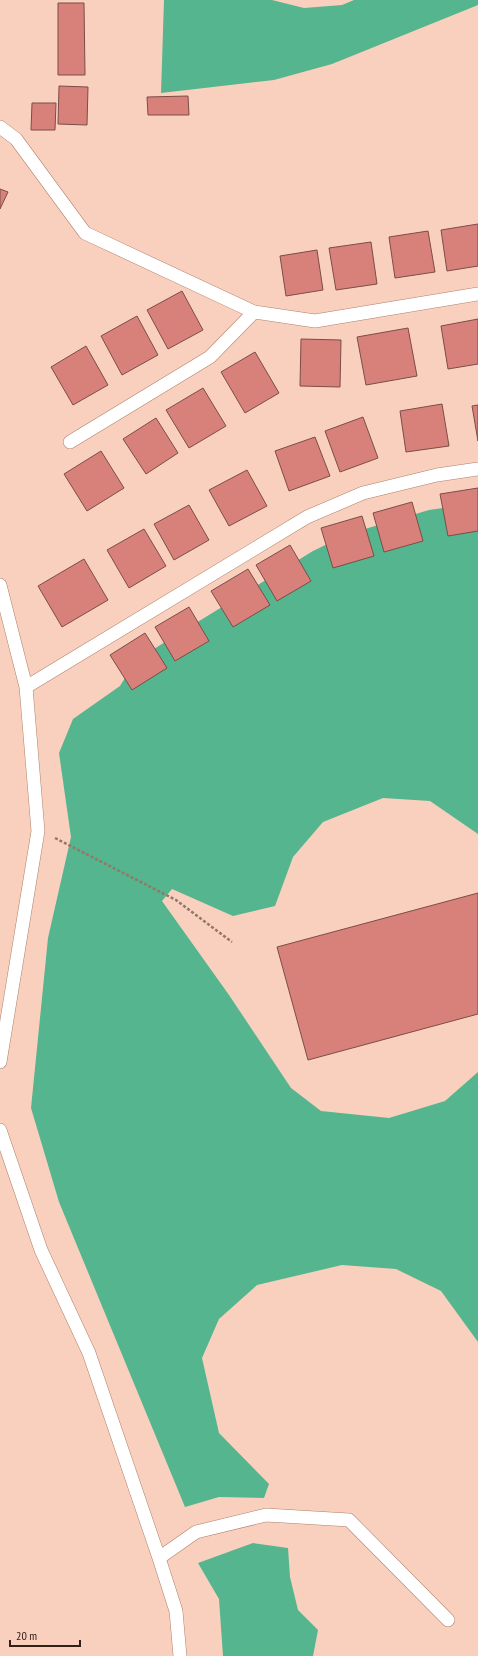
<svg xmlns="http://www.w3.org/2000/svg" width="478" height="1656" font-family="'PT Sans Narrow',sans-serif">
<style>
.water{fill:#54b58e}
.building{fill:#d8817a;stroke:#7c4c48}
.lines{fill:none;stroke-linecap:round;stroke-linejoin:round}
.service-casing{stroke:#af806b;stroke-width:14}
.path{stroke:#947769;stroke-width:2.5;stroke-dasharray:3 2;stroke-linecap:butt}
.service{stroke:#fff;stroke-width:13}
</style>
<rect width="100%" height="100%" fill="#f9d0be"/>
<path class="water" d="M164,0H272L304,8L342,5L354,0H478V5L332,64L274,80L161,93Z
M478,503V834L430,801L383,798L323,822L293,857L275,906L233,916L172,889L162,901L229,995L291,1088L321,1111L389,1118L445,1101L478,1072V1342L441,1291L396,1269L342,1265L257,1285L219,1319L202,1358L219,1433L269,1484L264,1498L219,1497L185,1507L59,1202L31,1108L48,938L71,837L59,753L73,719L120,686L136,660L313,551L348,534L429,510Z
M253,1543L288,1548L290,1577L298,1610L318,1630L313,1656H223L219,1599L198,1563Z"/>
<path class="building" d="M58,3H84L85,75H58Z
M59,86L88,87L87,125L58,124Z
M188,96L189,115H148L147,97Z
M32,103H56L55,130H31Z
M0,189L8,192L0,209Z
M478,224V266L447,271L441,230Z
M428,231L435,272L395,278L389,237Z
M371,242L377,284L336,290L329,248Z
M317,250L323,290L286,296L280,256Z
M182,291L203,330L168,349L147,310Z
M137,316L158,355L122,375L101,336Z
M478,319V364L448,369L441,326Z
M408,328L417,376L366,385L357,337Z
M301,339L341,340L340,387L300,386Z
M86,346L108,385L73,405L51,367Z
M255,352L279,393L245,413L221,372Z
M203,388L226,426L189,448L166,410Z
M442,404L449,446L406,452L400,411Z
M478,405V441L472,406Z
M363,417L378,458L340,472L325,431Z
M156,418L178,453L146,474L123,439Z
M315,437L330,476L289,491L275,451Z
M101,451L124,488L87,511L64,474Z
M247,470L267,506L229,526L209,490Z
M478,488V531L448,536L440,494Z
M412,502L423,541L384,552L373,513Z
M189,505L209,540L174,560L154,524Z
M362,516L374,556L333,568L321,528Z
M144,529L166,566L129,588L107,550Z
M290,545L311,581L277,601L256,565Z
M84,559L108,600L62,627L38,586Z
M248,569L270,605L233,627L211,591Z
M189,607L209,641L175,661L155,627Z
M145,633L167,668L132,690L110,655Z
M478,893V1014L308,1060L277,947Z"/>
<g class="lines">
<g class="service-casing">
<path id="service" d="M0,127L16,139L85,233L254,312L315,321L478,294
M70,442L210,357L254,312
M0,585L26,687L38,831L0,1062
M26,687L307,517L363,493L437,475L478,469
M0,1130L41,1250L89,1353L159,1558L176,1611L180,1656
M159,1558L196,1532L266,1515L349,1520L448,1620"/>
</g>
<path class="path" d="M55,838L176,900L232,942"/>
<use href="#service" class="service"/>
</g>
<path d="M10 1640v6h70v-6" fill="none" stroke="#322017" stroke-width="2"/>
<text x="16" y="1640" font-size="12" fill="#322017" stroke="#f9d0be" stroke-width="3" paint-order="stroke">20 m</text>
</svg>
